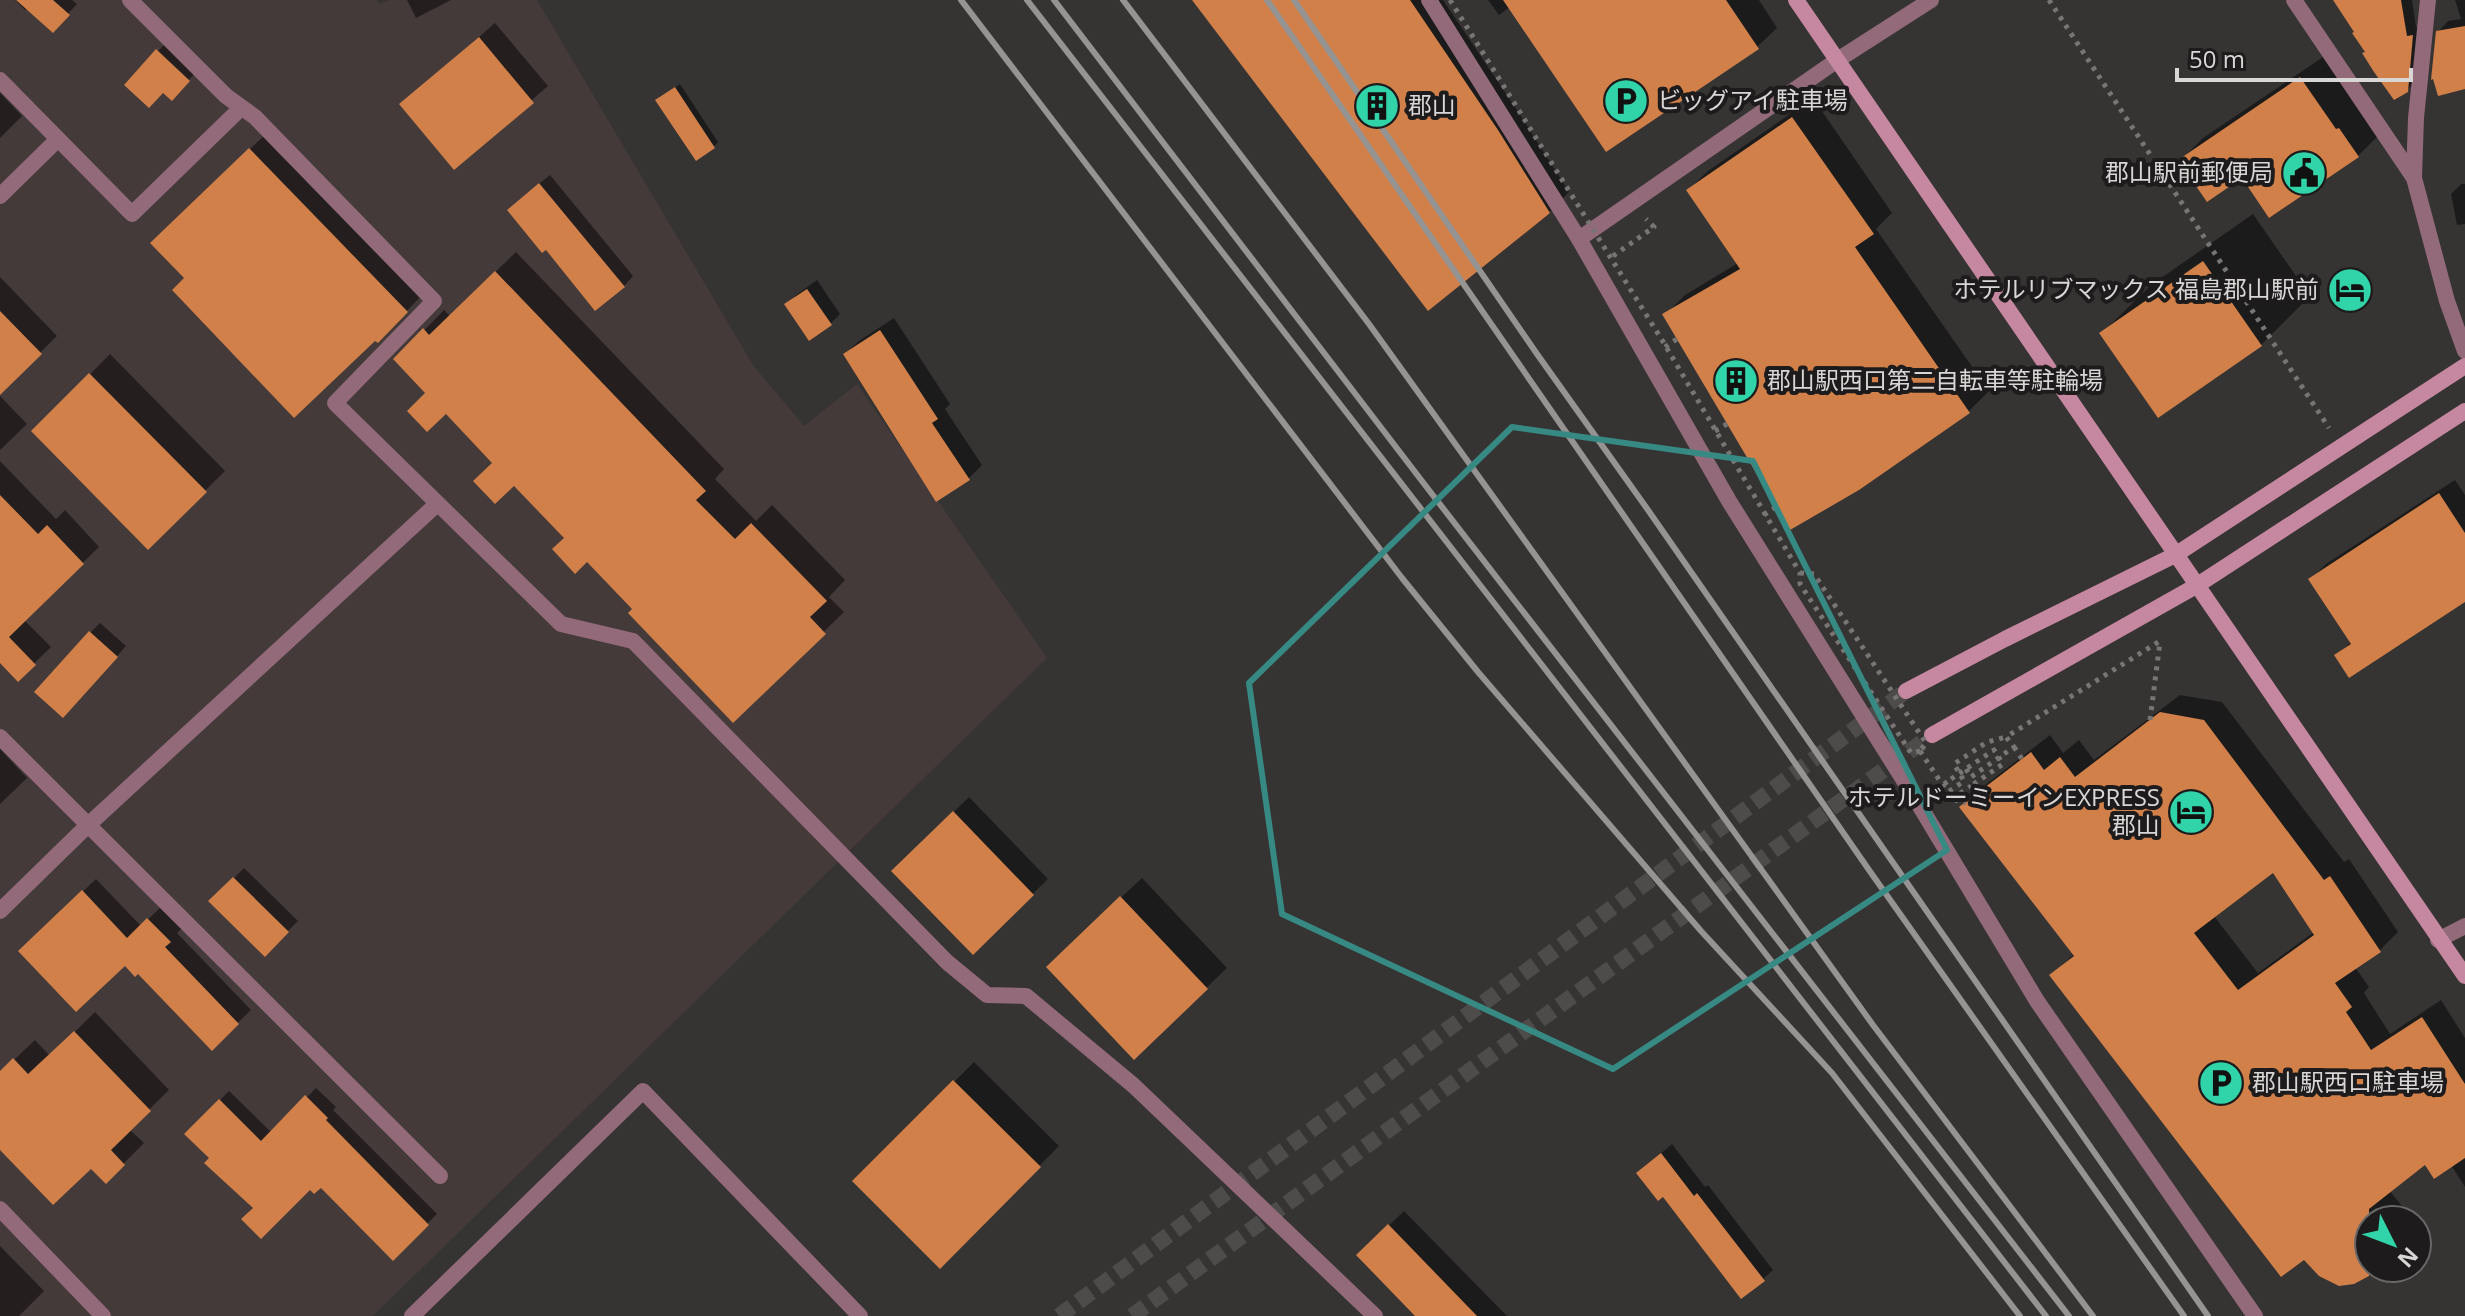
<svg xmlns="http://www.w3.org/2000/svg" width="2465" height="1316" font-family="'Open Sans','Noto Sans JP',sans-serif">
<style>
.built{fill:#443a39}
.shadow{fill:#0007;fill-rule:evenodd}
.building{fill:#d1804a;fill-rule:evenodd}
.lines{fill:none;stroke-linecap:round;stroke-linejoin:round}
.secondary-tunnel{stroke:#4e4c4b;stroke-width:16;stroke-dasharray:16 8;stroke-linecap:butt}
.path{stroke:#787575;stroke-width:5;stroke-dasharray:4 6;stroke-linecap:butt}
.lane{stroke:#926a79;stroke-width:16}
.street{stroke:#926a79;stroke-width:16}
.secondary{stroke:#c687a0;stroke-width:16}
.rail{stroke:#969393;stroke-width:6}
.path-bridge{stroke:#787575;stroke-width:5;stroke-dasharray:4 6;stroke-linecap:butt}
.marked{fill:none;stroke:#378983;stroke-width:6;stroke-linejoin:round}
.labels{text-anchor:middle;stroke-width:8;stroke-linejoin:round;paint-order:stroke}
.poi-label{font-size:24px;fill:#d9d7d6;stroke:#1d1b1b;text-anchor:start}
</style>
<rect width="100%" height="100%" fill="#363333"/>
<path class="built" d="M0,0H377L380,4L389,0H537L753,365L804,426L857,384L1047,658L373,1316H0Z"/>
<path class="shadow" d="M15,0H72L77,4L53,30L27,8L25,10Z
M407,0H451L416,18Z
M1196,0H1443L1517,110L1569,192L1549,212Z
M1488,0H1759L1777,28L1757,47L1510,7L1499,15Z
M2335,0H2412L2416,27L2423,26L2417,80L2406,91L2367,52Z
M2455,0H2465V87L2438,32L2448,21L2461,19Z
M495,23L548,86L454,167L402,104Z
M166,43L197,71L172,98L163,90L126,84Z
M2323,57L2380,134L2358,156L2181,160L2203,138Z
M680,84L718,142L713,147L658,100Z
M0,93L22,116L0,138Z
M1813,98L1892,213L1876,229L1989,391L1969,411L1665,315L1685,295L1738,263L1688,190L1708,171Z
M271,129L426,291L378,341L187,278L172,223Z
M550,175L633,276L624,286L546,247L519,200Z
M2461,184H2465V224L2457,225L2451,194Z
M2253,214L2310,296L2261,345L2102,333L2151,285Z
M516,252L724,469L715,479L756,521L772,505L845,580L829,597L844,612L733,720L635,609L396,359L444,310L450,316Z
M0,277L57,336L9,383L0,374Z
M817,280L840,314L831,323L786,305L796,295Z
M894,318L950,404L945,409L982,465L969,478L937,499L845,354L859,341Z
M110,354L225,471L148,547L34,431Z
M0,396L27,424L0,450Z
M0,461L56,519L65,510L99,547L24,620L51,647L18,679L0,660Z
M2455,480L2465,495V600L2337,656L2352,641L2311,579L2326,564Z
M100,623L126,646L73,706L90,633Z
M2180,695L2222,702L2344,862L2349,859L2398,932L2379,951L2355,967L2369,987L2364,993L2390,1034L2441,1000L2465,1038V1187L2451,1165L2425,1162L2389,1190L2402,1206L2404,1220H2369V1268H2375L2369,1274L2052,975L2074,954L1962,807L1980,789L2050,735L2063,753L2079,740L2094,760ZM2273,870L2314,932L2258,973L2214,916Z
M0,749L27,778L0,804Z
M969,797L1048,879L973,952L894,871Z
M244,868L298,921L265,954L211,901Z
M1142,878L1227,968L1134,1057L1068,947Z
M96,879L141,926L161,907L182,928L177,933L251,1010L212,1048L138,971L125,964L21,951Z
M95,1012L169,1090L129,1129L144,1143L106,1181L91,1166L0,1147V1073L35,1040L50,1056Z
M974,1062L1059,1146L940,1266L855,1181Z
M316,1088L336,1107L333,1110L437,1214L393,1258L321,1185L256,1208L211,1158L187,1134L229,1091L272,1133Z
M1672,1144L1705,1187L1708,1185L1773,1270L1763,1279L1638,1173Z
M1404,1211L1507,1316H1417L1358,1255Z
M0,1246L44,1291L19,1316H0Z"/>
<path class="building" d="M16,0H53L70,15L53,33Z
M1192,0H1410L1498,130L1550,213L1428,311Z
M1503,0H1726L1759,49L1606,152Z
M2333,0H2401L2407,36L2413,35L2408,92L2394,100L2374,72L2362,53L2365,52L2352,33L2354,32Z
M2465,26V89L2438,96L2433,79L2431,80L2436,31Z
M479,37L534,103L454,170L399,104Z
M156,49L190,81L172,101L163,93L149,108L124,85Z
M2300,77L2336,129L2339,128L2359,157L2269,218L2242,178L2207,202L2178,160Z
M675,87L715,148L696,161L655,100Z
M1792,117L1874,234L1855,247L1970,413L1859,490L1790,530L1662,314L1740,269L1686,190Z
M249,148L408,312L378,343L375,341L294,418L172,290L184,278L150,243Z
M539,183L625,287L595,311L546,250L542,253L507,210Z
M2203,261L2262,346L2158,418L2099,333Z
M495,271L706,491L696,500L735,539L751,523L827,601L810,617L826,634L733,723L628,613L632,609L587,562L575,574L552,549L564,538L514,486L495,504L473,481L492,463L446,414L427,432L407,411L425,393L393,359L423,328L429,335Z
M807,289L832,325L809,341L784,304Z
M0,311L42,354L0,395Z
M880,330L938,419L932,423L970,480L936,502L843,354Z
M89,373L207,492L148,550L31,431Z
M2439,493L2465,533V602L2349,678L2334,655L2351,644L2308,579Z
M0,495L38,534L47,525L84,564L9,637L36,665L18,682L0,663Z
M89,631L118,657L63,718L34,692Z
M2160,712L2204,720L2324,880L2330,876L2381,952L2335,983L2352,1007L2346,1012L2371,1050L2422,1017L2465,1084V1158L2434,1179L2425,1165L2369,1209V1276L2354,1284L2339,1286L2319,1276L2304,1260L2281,1277L2049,975L2074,956L1959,807L2031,752L2044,770L2060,757L2075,777ZM2273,873L2314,935L2238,990L2194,933Z
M953,811L1034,895L973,955L891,871Z
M233,877L289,932L265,957L208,901Z
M82,890L127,938L147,918L171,942L165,947L239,1024L212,1051L138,974L135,977L125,966L76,1012L18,951Z
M1120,896L1208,989L1134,1060L1046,967Z
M74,1031L151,1111L111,1150L125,1165L106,1184L91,1169L53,1205L0,1150V1071L13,1058L28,1074Z
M953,1080L1041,1167L940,1269L852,1181Z
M305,1095L328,1118L326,1120L429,1225L393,1261L321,1188L314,1194L310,1190L261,1239L241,1219L253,1208L204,1163L209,1158L184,1134L219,1099L261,1141Z
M1661,1153L1694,1196L1697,1193L1765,1281L1741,1299L1663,1197L1658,1201L1636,1173Z
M1388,1224L1477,1316H1415L1356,1255Z"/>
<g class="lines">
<path class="secondary-tunnel" d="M1059,1316L1906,691
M1132,1316L1932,735"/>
<path class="path" d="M2049,0L2329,428
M1613,256L1654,227L1646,219
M1665,347L1677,339
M1715,431L1727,424
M1764,515L1776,507
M2150,720L2160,642
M2014,747L2022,759
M1966,769L1971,777L2014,747L2006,737L2160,641
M1936,790L1951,779
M1941,797L1964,781L1954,764L1987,742L2006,737
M1952,799L1971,786"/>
<path class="lane" d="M130,0L226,96L255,117L434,301L335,403L561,624L633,641L947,962L987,995L1026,996L1133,1085L1375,1316
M1429,0L1579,239L1729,501L1918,803L2037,1001L2255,1316
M0,80L132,214L241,108
M0,196L57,140
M0,737L440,1176
M0,911L87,826L437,504
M0,1209L103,1316"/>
<path class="street" d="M2294,0L2414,178L2447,301L2465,351
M2414,178L2416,118L2428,0
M1579,239L1836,61L1931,0
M2438,940L2465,926
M412,1316L643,1091L860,1316"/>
<path class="secondary" d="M1796,0L2465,976
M1906,691L2005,639L2175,555L2465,366
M1932,735L2196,586L2465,411"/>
<path class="rail" d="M961,0L1402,578L1478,672L1701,931L1832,1073L2020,1316
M1027,0L2046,1316
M1054,0L1425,485L2069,1316
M1123,0L1369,324L1873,1025L2093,1316
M1267,0L1869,870L2184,1316
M1294,0L1537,354L1648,510L2208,1316"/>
<path class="path-bridge" d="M1450,0L1662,340L1800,573V584L1911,753L1920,751
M1800,573L1814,574L1926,743L1920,751
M1920,751L1952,799L1966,803
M1951,779L1994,750L2003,764L1971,786"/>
</g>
<path class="marked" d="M1512,427L1753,461L1947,850L1613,1069L1282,914L1249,683Z"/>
<defs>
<g id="parking-disc" transform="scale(2.3)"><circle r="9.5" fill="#31d4a9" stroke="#1d1b1b"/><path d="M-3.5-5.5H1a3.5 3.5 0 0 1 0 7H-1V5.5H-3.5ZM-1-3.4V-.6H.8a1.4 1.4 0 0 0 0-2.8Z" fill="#111"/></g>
<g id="building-disc" transform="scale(2.3)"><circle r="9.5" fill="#31d4a9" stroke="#1d1b1b"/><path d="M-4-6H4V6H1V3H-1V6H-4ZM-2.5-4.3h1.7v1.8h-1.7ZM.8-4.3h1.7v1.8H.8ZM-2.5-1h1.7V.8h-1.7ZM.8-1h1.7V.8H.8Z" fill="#111"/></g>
<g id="civic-disc" transform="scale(2.3)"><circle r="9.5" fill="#31d4a9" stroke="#1d1b1b"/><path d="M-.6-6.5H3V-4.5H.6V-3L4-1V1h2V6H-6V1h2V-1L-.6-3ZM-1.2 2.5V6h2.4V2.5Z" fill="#111"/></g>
<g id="hotel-disc" transform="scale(2.3)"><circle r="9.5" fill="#31d4a9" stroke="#1d1b1b"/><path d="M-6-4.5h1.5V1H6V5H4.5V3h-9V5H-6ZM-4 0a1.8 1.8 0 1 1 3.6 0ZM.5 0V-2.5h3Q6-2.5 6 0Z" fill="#111"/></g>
</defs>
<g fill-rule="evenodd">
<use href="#parking-disc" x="1626" y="101"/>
<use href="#building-disc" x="1377" y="106"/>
<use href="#civic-disc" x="2304" y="173"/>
<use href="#hotel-disc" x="2350" y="290"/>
<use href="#building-disc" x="1736" y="381"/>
<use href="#hotel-disc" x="2191" y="812"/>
<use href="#parking-disc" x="2221" y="1083"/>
</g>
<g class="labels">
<g class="poi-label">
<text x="1657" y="109">ビッグアイ駐車場</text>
<text x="1408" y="114">郡山</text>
<text x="2273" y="181" text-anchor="end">郡山駅前郵便局</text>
<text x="2319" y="298" text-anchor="end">ホテルリブマックス 福島郡山駅前</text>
<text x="1767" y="389">郡山駅西口第二自転車等駐輪場</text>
<text x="2160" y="806" text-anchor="end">ホテルドーミーインEXPRESS<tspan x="2160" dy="28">郡山</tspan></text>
<text x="2252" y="1091">郡山駅西口駐車場</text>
</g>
</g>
<g transform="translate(2393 1244) rotate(132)"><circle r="38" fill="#1d1b1b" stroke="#686666" stroke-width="2"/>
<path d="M0-6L14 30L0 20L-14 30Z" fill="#31d4a9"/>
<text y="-12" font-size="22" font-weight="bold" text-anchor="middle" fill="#d9d7d6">N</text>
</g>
<path d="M2177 68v12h234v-12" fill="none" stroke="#d9d7d6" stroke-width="4"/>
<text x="2189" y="68" font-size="24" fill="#d9d7d6" stroke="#1d1b1b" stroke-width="6" paint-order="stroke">50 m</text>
</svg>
